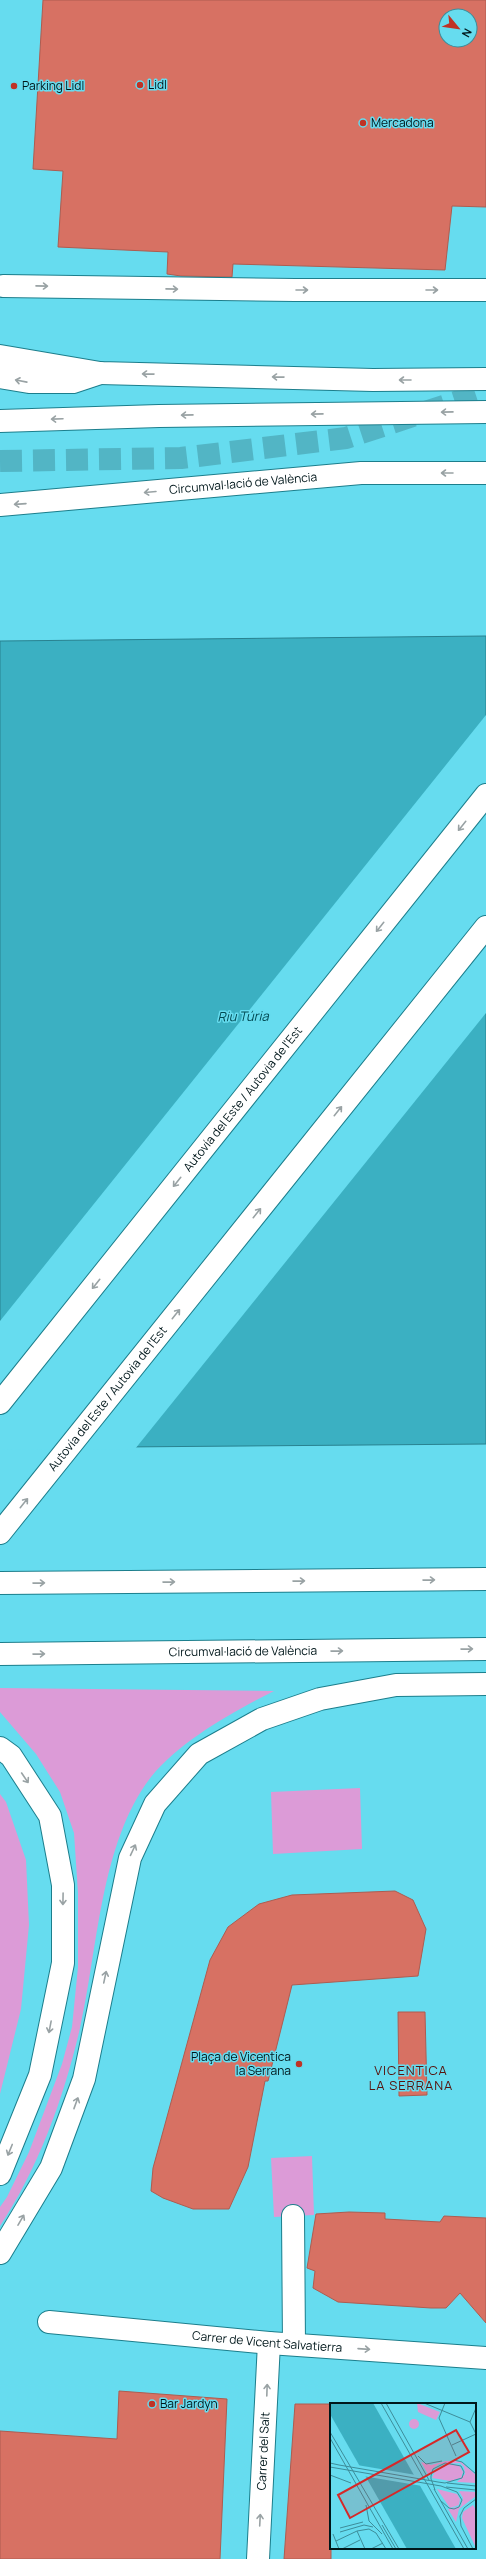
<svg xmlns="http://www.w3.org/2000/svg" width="486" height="2559" font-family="Manrope,sans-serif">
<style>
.green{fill:#dc9bd7}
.water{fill:#3bb0c2;stroke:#298290}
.pier{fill:#66dcef}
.building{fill:#d77163;stroke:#ae5c50;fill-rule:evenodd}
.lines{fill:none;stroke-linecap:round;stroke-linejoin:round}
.highway-tunnel{stroke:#52b5c5;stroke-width:22;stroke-dasharray:22 11;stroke-linecap:butt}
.minor-casing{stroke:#1c7e8c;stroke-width:24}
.highway-casing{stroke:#1c7e8c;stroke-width:24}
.minor{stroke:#fff;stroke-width:22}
.highway{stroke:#fff;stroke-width:22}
.oneway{stroke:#99a2a4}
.poi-dot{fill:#bf3225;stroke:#66dcef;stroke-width:1.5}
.labels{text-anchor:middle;stroke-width:3;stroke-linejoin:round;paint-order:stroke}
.poi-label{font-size:12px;fill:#00171b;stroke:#66dcef;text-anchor:start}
.street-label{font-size:12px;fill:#00171b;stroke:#66dcef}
.water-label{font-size:13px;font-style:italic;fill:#004952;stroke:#66dcef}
.neighbourhood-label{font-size:13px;letter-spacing:1px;fill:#57130d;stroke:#66dcef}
.inset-road{fill:none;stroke:#3d8d9a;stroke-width:1}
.view{fill:#d62828;fill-opacity:0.15;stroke:#d62828;stroke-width:2}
.inset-edge{fill:none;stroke:#00171b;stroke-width:2}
</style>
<rect width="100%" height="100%" fill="#66dcef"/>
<path class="green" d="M0,1688L274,1691C234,1711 180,1741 151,1777C100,1843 98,1949 80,2028C64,2097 39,2167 0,2226V2207L7,2197L29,2152L62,2064L72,2027L78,1967V1893L74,1833L60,1792L36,1754L0,1712Z
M360,1788L362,1849L273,1854L271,1792Z
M0,1794L6,1802L26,1860L29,1925L21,2009L0,2094Z
M312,2156L314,2215L274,2217L271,2158Z"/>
<path class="water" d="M486,636V1444L0,1448V641Z"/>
<path class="pier" d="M486,715V1013L135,1449L0,1450V1321Z"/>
<path class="building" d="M43,0H486V207L452,206L445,270L233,264L232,277L181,276L167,274L168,252L58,247L63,171L33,169ZM446,16H470V40H446Z
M395,1891L413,1900L426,1929L418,1976L292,1985L268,2081H265L248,2167L229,2209H193L163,2198L151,2191L153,2168L210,1960L228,1927L259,1904L292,1895Z
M398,2012H425L427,2095L399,2096Z
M349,2212L385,2213V2219L440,2222L444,2216L486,2218V2323L460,2293L446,2308H431L338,2302L313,2288L315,2271L307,2268L316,2214Z
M119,2391L227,2399L220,2559H0V2431L117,2439Z
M295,2404H331V2559H284Z"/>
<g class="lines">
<path class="highway-tunnel" d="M0,461L181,458L346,438L486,392"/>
<g class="minor-casing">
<g id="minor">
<path d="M3,286L295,290H486"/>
<path d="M293,2216L294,2344"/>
<path id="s1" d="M49,2322L269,2343L486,2358"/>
<path id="s2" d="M258,2559L269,2343"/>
</g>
</g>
<g class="highway-casing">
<g id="highway">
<path d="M0,356L100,373L373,380L486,379"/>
<path d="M0,377L29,382H73L100,373"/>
<path d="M0,421L159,416L486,412"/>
<path id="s3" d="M0,505L361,473H486"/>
<path id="s4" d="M0,1403L486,795"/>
<path id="s5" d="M0,1533L486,927"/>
<path d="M0,1583L486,1579"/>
<path id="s6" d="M0,1654L486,1649"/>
<path d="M0,1748L11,1756L50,1816L63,1885V1963L40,2075L0,2174"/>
<path d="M0,2253L51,2168L84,2079L130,1858L155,1804L199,1754L262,1719L320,1699L396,1685L486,1684"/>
</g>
</g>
<use href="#minor" class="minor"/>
<use href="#highway" class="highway"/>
</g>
<defs><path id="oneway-shaft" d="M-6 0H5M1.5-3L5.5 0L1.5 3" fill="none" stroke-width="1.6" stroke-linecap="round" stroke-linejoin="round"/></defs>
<g class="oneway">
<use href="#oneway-shaft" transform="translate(42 286) rotate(1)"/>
<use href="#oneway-shaft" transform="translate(172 289) rotate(1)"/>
<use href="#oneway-shaft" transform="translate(302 290)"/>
<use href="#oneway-shaft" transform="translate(432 290)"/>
<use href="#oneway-shaft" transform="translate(148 374) rotate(-179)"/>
<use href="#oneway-shaft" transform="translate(278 377) rotate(-179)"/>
<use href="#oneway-shaft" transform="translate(405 380) rotate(180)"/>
<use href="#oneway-shaft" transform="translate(21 381) rotate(-169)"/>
<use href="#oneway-shaft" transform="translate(447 412) rotate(179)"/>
<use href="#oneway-shaft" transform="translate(317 414) rotate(179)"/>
<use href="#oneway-shaft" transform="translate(187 415) rotate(179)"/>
<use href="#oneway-shaft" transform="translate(57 419) rotate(178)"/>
<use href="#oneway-shaft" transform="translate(447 473) rotate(180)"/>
<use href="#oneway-shaft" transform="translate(150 492) rotate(175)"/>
<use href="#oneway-shaft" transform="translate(20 504) rotate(176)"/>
<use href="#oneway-shaft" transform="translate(462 826) rotate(129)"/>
<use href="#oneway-shaft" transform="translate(380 927) rotate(129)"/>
<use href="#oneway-shaft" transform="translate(338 1111) rotate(-51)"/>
<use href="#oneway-shaft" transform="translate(177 1182) rotate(129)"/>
<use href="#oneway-shaft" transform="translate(257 1213) rotate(-51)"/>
<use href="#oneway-shaft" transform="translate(96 1284) rotate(129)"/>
<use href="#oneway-shaft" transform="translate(176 1314) rotate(-51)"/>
<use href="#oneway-shaft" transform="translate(24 1503) rotate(-51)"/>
<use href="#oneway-shaft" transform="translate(429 1580) rotate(-1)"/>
<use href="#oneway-shaft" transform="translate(299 1581) rotate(-1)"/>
<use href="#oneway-shaft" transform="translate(169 1582) rotate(-1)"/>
<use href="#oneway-shaft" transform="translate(39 1583) rotate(-1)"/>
<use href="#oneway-shaft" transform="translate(467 1649) rotate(-1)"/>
<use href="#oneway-shaft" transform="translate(337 1651) rotate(-1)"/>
<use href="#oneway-shaft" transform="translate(39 1654) rotate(-1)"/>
<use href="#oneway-shaft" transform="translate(25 1778) rotate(56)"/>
<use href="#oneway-shaft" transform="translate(133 1850) rotate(-65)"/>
<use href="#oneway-shaft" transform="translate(63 1899) rotate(91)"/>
<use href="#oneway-shaft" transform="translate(105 1977) rotate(-78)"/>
<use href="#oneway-shaft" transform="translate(50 2027) rotate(101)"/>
<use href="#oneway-shaft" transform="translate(76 2103) rotate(-70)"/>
<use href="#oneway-shaft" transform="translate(10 2150) rotate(112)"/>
<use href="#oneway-shaft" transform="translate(21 2220) rotate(-60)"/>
<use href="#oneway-shaft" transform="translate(364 2349) rotate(4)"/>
<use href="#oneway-shaft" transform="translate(267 2390) rotate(-88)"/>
<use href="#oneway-shaft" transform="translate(260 2520) rotate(-87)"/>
</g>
<g class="poi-dot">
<circle cx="140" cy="85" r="4"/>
<circle cx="14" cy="86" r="4"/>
<circle cx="363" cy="123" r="4"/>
<circle cx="299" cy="2064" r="4"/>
<circle cx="152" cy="2404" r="4"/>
</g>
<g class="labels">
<g class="poi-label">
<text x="148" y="89">Lidl</text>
<text x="22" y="90">Parking Lidl</text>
<text x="371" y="127">Mercadona</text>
<text x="291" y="2061" text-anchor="end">Plaça de Vicentica<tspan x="291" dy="14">la Serrana</tspan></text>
<text x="160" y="2408">Bar Jardyn</text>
</g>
<g class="street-label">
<text dy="4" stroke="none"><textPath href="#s3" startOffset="244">Circumval·lació de València</textPath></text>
<text dy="4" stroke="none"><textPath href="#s4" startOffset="389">Autovía del Este / Autovia de l'Est</textPath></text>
<text dy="4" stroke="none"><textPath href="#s5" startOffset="172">Autovía del Este / Autovia de l'Est</textPath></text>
<text dy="4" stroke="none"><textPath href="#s6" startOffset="243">Circumval·lació de València</textPath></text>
<text dy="4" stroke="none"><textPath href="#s1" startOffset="219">Carrer de Vicent Salvatierra</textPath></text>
<text dy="4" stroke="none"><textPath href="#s2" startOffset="108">Carrer del Salt</textPath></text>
</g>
<g class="water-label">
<text transform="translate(243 1016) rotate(-1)" y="5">Riu Túria</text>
</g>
<g class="neighbourhood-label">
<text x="411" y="2075">VICENTICA<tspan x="411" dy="15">LA SERRANA</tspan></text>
</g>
</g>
<g transform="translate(330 2403)">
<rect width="146" height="146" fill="#66dcef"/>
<path d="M87,0L110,9L106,17L88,9ZM79 21a5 5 0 1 1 10 0a5 5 0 1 1-10 0ZM116,58H125L131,59L146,72V80L127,79L135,71L134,64L130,60L109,61L102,66L99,73L91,59L101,62ZM120,61L129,62L133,69L131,75L120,78L102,75L106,66ZM107,86L127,91L130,96L129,102L120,105ZM129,88L146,89V93L129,106L126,119L118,106L131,103L133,95ZM143,102L146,107L145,143L132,115L133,109Z" fill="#dc9bd7"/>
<path d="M0,0H43L126,146H77L0,11Z" fill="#3bb0c2"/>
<path d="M27,62L86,72L92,83L33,73Z" fill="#66dcef"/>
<path class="inset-road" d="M51,0L134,146M56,0L99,77M94,0L140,19M115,0L109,15L126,53M140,19L146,5M140,19L146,31M0,29L69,146M0,35L63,146M122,42L146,31M88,53L96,61L112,58M124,57L132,59L146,71M0,60L9,62L108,79L115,80L132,75L134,69L131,63L115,60L103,66L101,73V76L103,81L105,87M0,64L111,83L127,89L132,97L129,104L124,106L119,105L111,98M0,72L21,80M117,80L146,83M116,84L146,87M104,86L138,146M36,102L39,118L52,131M52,122L66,146M10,125L33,119M27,128L35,146M10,129L34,122L43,124M3,131L9,146M6,138L27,128L39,126L46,130L56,146M12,146L30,137M41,146L53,140M143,146L131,123L130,113L134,105L146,96"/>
<path class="view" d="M126,27L139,49L20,115L8,92Z"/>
<rect width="146" height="146" class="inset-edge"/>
</g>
<g transform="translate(458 28) rotate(119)"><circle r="19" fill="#66dcef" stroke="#3d8d9a"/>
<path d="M0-3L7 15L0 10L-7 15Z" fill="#bf3225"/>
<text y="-6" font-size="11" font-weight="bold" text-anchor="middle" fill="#00171b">N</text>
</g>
</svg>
